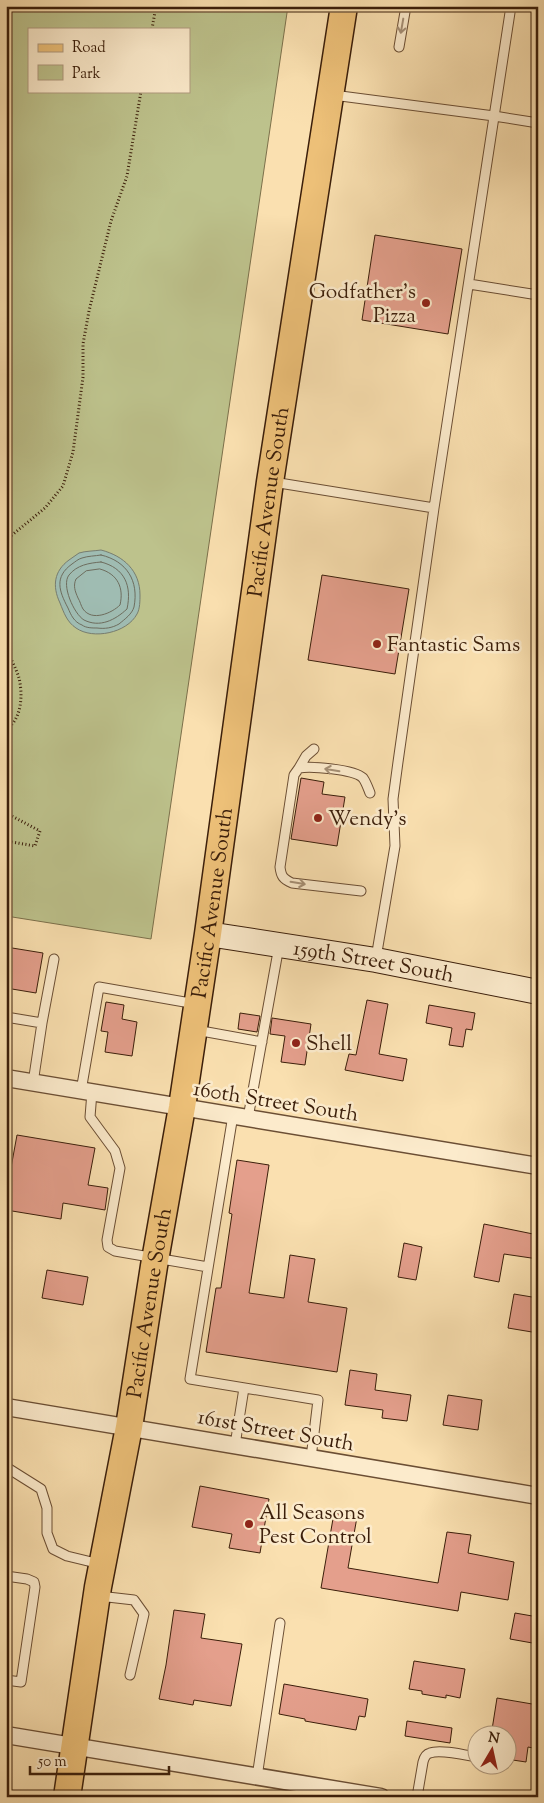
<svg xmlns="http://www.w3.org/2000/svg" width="544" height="1803" font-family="'Sorts Mill Goudy',serif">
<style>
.green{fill:#bdc28c;stroke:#7c704b;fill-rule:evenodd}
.water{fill:#9fbcb2;stroke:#777d6f}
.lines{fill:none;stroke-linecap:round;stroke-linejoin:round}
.shore{stroke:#6d6d5e;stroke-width:1}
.building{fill:#e49f8c;stroke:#3b1e0a}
.lane-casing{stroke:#6b4e34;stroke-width:11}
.street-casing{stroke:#6b4e34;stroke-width:19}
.secondary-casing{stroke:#3b1e0a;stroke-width:26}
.primary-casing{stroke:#3b1e0a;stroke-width:29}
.path{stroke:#3b1e0a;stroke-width:3;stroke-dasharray:1 2.5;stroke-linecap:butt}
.lane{stroke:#fcebcc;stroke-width:9}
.street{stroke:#fcebcc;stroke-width:16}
.secondary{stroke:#fcebcc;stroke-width:24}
.primary{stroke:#edc078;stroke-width:26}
.oneway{stroke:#a58f75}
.poi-dot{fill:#8f2418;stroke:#fcebcc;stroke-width:2}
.labels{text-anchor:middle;stroke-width:5;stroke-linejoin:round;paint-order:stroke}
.poi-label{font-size:21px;fill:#3b1e0a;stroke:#fcebcc;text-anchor:start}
.street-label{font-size:21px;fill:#3b1e0a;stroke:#fcebcc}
</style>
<rect width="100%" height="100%" fill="#fae0b0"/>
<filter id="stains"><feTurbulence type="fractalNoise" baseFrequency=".004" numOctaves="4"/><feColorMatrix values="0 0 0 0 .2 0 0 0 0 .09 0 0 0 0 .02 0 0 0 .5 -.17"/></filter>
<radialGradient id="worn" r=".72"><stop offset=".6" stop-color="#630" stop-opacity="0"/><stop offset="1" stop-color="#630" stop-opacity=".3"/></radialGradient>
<path class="green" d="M6,6H288L151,939L6,916ZM29,29H189V91H29Z"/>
<path class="water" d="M101,550C124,556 140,571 140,595C140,600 140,609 137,614C127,633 93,640 76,628C67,622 64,613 60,603C52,586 54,571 69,560C72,558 76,555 79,553C85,551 95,551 101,550Z"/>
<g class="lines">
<path class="shore" d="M101,555C127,561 139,581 134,607C132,614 125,619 119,624C112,628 105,629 97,628C92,628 86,628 82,625C74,622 71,615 68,608C59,591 54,577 72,564C75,562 78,559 82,558C88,556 95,556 101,555Z
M101,562C125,568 132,586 127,609C115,620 100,628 84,620C74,614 61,585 69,575C77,565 89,563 101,562Z
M100,569C118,574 124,588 120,605C112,613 92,622 83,609C81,606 80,601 78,598C75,591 73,586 76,579L86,571Z"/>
</g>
<path class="building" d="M375,235L462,249L448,334L362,320Z
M322,575L409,589L395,674L308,660Z
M301,778L324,782L322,794L345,797L337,846L291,839Z
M6,947L43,953L36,993L6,988Z
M367,1000L388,1004L379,1054L407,1059L403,1081L345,1070L349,1054L356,1055Z
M106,1002L124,1005L122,1019L137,1022L132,1056L105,1052L108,1032L101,1031Z
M429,1005L475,1013L472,1030L466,1029L463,1047L449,1045L452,1028L426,1023Z
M240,1013L260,1016L257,1032L238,1029Z
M272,1018L311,1024L305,1065L281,1062L285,1036L270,1034Z
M17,1135L95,1148L88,1185L108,1188L105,1210L63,1203L61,1219L6,1210V1195Z
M237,1160L269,1165L249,1293L284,1298L290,1255L315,1259L308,1302L347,1308L337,1372L206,1352L216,1288H221L232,1214L229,1213Z
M484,1224L538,1235V1259L504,1254L499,1282L474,1277Z
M404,1243L422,1247L416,1280L398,1277Z
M47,1270L88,1277L83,1305L42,1298Z
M514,1294L538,1298V1333L508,1328Z
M350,1370L377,1374L375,1390L411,1395L407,1421L382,1418L383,1410L345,1405Z
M448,1395L482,1400L478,1430L443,1425Z
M200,1486L269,1499L260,1553L229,1548L232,1534L192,1527Z
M334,1513L357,1517L348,1568L438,1583L447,1532L471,1535L468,1553L514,1562L508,1600L461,1592L458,1611L321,1588Z
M174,1610L205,1614L201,1638L242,1644L231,1706L194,1700L193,1705L159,1699L166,1665Z
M515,1613L538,1617V1644L510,1639Z
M414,1661L465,1669L460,1698L446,1695V1698L422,1694V1691L409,1689Z
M284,1684L368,1699L365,1717L359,1716L356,1730L305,1721V1719L279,1714Z
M497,1698L538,1705V1749L528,1747L526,1762L506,1759V1736H491Z
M407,1721L452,1728L450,1743L405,1736Z"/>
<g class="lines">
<g class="lane-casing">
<path id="lane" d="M399,47L406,6
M333,95L494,116L538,123
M469,284L538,295
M273,482L434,508
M299,768L306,756L314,749
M361,891L292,883C283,879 281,876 280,867L294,775L299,768C310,766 354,769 363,778C366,782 368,788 370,793
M376,958L395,846L393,799L398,762L434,508L511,6
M6,1017L42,1023L54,959
M196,1030L262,1042
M33,1083L42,1023
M81,1091L99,987L196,1004
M92,1092L90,1117L115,1151L120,1168L107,1240L108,1247L115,1251L208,1267
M233,1115L190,1379L318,1400L311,1458
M248,1118L279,946
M235,1445L244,1388
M6,1467L41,1489L47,1508V1533L53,1549L67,1556L100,1564
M6,1576L27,1579L34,1582L35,1587L21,1682L6,1680
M99,1596L134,1600L144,1614L130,1675
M257,1777L280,1623
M417,1797L423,1762C424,1758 426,1754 430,1753C440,1749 465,1755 476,1757"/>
</g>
<g class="street-casing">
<path id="street" d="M6,1078L538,1166
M6,1407L538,1496
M6,1735L381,1797"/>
</g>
<g class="secondary-casing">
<g id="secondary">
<path id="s1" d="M208,934L376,960L538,992"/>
</g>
</g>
<g class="primary-casing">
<g id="primary">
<path id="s2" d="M67,1797L98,1587L129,1427L154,1266L182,1107L208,934L270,482L344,6"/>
</g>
</g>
<path class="path" d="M152,29L156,6
M6,540L45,508L63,486L73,452L83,377V344L89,311L111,221L127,176L141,91
M6,648C10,658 16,668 19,678C23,694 22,720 6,729
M6,813L40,831L35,846L6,841"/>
<use href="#lane" class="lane"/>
<use href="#street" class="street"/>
<use href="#secondary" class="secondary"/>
<use href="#primary" class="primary"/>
</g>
<defs><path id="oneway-shaft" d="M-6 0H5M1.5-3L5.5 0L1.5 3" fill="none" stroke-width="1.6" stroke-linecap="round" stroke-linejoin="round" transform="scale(1.25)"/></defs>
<g class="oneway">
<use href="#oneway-shaft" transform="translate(402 26) rotate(100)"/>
<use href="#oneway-shaft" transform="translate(332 770) rotate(-171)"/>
<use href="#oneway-shaft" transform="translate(298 883) rotate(9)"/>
</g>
<g class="poi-dot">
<circle cx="426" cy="303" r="5"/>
<circle cx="377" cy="644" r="5"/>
<circle cx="318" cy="818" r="5"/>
<circle cx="296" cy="1043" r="5"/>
<circle cx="249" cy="1524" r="5"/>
</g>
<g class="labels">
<g class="poi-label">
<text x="416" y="298" text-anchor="end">Godfather's<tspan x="416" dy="24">Pizza</tspan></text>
<text x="387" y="651">Fantastic Sams</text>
<text x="328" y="825">Wendy's</text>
<text x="306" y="1050">Shell</text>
<text x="259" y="1519">All Seasons<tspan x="259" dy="24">Pest Control</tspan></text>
</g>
<g class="street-label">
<text dy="7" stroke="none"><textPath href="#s2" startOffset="1311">Pacific Avenue South</textPath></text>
<text dy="7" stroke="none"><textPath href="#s2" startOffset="906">Pacific Avenue South</textPath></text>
<text dy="7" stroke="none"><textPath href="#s1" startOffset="168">159th Street South</textPath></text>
<text transform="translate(276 1101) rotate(9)" y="7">160th Street South</text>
<text dy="7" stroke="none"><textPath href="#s2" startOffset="501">Pacific Avenue South</textPath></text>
<text transform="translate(276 1430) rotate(10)" y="7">161st Street South</text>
</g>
</g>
<rect width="544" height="1803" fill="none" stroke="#fae0b0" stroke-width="25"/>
<rect x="8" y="8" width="529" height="1788" fill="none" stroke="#3b1e0a" stroke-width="2.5"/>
<rect x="12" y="12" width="519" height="1778" fill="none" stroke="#3b1e0a"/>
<rect x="28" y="28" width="162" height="65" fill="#fcebcc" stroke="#af997e"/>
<rect x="38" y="44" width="25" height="8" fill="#edc078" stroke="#af997e"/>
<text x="72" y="52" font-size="15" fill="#3b1e0a">Road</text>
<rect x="38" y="65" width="25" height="15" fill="#bdc28c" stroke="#af997e"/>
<text x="72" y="78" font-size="15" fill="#3b1e0a">Park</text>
<g transform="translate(492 1750) rotate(9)"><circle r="24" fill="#fcebcc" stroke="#af997e"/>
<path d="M0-4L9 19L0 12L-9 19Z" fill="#8f2418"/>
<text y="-8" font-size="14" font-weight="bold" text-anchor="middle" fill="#3b1e0a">N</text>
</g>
<path d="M30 1766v8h139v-8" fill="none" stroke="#3b1e0a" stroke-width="2.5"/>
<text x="38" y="1766" font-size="15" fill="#3b1e0a" stroke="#fcebcc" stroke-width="4" paint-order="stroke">50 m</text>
<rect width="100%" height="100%" filter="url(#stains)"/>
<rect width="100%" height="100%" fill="url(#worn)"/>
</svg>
